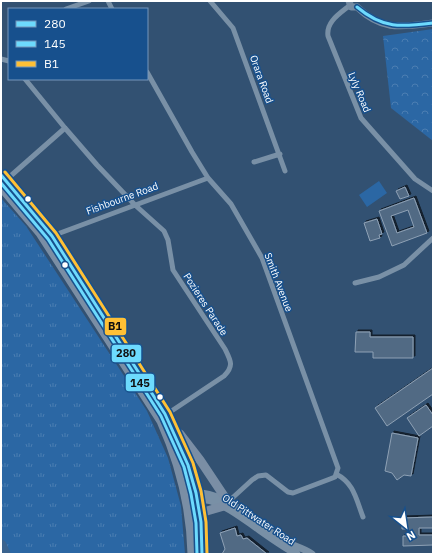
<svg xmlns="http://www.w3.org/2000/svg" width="434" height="555" font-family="'IBM Plex Sans',sans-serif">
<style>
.grass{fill:url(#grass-tufts)}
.forest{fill:url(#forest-crowns)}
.pitch{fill:#2b67a4}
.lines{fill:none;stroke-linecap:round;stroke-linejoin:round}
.river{stroke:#3b638e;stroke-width:11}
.building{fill:#516a84;stroke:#8ea1b5;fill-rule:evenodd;filter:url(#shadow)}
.minor{stroke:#7990a6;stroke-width:5}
.tertiary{stroke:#7990a6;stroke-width:7}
.secondary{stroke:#758ba2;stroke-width:7}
.trunk{stroke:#7a8ea5;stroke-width:9}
.bus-1-casing{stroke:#17508d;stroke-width:6}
.bus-2-casing{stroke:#17508d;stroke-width:6}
.bus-3-casing{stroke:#17508d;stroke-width:6}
.bus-1{stroke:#6ddafd;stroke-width:3}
.bus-2{stroke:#6ddafd;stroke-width:3}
.bus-3{stroke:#ffc035;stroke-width:3}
.bus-dot{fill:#fff;stroke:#17508d;stroke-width:1.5}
.labels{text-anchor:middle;stroke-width:3;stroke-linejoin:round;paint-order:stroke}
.street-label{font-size:10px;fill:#fff;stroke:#17508d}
.line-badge{stroke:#17508d;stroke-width:1.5}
.pale-badge-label{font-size:11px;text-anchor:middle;font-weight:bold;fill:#111}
</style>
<defs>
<pattern id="grass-tufts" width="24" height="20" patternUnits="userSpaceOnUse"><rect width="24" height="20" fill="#2b67a4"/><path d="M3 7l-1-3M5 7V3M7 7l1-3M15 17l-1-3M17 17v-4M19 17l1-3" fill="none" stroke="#4b7eb2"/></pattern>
<pattern id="forest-crowns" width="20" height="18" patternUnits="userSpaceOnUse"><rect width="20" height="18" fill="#2b67a4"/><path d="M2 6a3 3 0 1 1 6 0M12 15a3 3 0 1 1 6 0" fill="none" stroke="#4b7eb2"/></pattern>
<filter id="shadow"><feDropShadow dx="2" dy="-2" stdDeviation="0" flood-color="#0009"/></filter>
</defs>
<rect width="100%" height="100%" fill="#325172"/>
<path class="grass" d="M1,198L26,226L147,411L168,458L181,506L185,554H1Z"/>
<path class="forest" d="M433,29V141L391,108L383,36Z"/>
<path class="pitch" d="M379,181L387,193L367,207L359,195Z"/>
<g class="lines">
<path class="river" d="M1,545L5,554"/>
</g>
<path class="building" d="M405,187L409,196L400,199L396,191Z
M414,198L427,233L392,246L379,211ZM408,210L414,227L397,233L391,216Z
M377,219L382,234L379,235L380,238L370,241L364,223Z
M356,332H370V337H413V358H373V352H355Z
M433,368V394L387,426L375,408Z
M426,405L433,415V426L419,436L407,418Z
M392,433L418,438L411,476L404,475L397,480L392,473L385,471Z
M433,517V528H419V535H433V545L403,546V536H409L408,529H402V518Z
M235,528L237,536L241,535L243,539L247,538L267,554H222L225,549L220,533Z"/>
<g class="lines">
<path class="minor" d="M108,1L112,9
M210,1L233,28L285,171
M349,6C339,14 326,22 328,36L361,118L415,179L433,191
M66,9L89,1
M1,59L9,61
M147,72L192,152L208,178L231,204L262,258L338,468L335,477L330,479L293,493L288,492L266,475L258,476L252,480L229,501
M25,79L65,128L97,165L135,205L164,231L168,240L173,270L225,349C231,361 234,366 224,376L167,414
M254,162L280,154
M6,180L65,128
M52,236L208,178
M355,283L379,277L404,265L433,238
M336,474C354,483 356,499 363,517"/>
<path class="tertiary" d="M186,493C226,488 252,522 284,541C293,546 304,548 312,554
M187,502C193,501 199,499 206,500C228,502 272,543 297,554"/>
<path class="secondary" d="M349,1L351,7H357
M357,7C382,31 401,27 433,23"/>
<path class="trunk" d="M1,175L36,215L52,236C74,270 96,304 118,338C164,409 204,465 202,554
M1,187L40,233L161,421C180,464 191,507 192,554
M180,434L200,460L226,499
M200,513L224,506"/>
<g class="bus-1-casing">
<path id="bus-1" d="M357,7C383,29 401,27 433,23
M1,175L52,236L165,414L188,465L196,493L201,522L202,554"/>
</g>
<g class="bus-2-casing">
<path id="bus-2" d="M1,183L48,239L161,416L184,467L191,494L196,523L197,554"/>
</g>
<g class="bus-3-casing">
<path id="bus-3" d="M5,172L56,233L170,412L193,463L201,491L206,522L207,554"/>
</g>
<use href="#bus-1" class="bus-1"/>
<use href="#bus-2" class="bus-2"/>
<use href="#bus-3" class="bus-3"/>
</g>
<g class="bus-dot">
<circle cx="28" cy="199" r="3.5"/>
<circle cx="65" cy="265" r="3.5"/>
<circle cx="160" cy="397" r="3.5"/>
</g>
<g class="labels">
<g class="street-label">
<text transform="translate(262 79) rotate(70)" y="4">Orara Road</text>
<text transform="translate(360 92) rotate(67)" y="4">Lyly Road</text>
<text transform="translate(122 198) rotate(-20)" y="4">Fishbourne Road</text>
<text transform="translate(279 282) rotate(69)" y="4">Smith Avenue</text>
<text transform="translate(206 304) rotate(57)" y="4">Pozieres Parade</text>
<text transform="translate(259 519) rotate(33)" y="4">Old Pittwater Road</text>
</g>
</g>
<g class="line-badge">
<rect x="104" y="317" width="23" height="19" rx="4" fill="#ffc035"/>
<rect x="111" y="344" width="31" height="19" rx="4" fill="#6ddafd"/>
<rect x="125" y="373" width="30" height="19" rx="4" fill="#6ddafd"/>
</g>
<g class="pale-badge-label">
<text x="115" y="330">B1</text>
<text x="126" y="357">280</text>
<text x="140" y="387">145</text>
</g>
<rect width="434" height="555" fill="none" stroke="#ffffff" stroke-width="4"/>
<rect x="8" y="8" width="140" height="72" fill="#17508d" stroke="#7496bb"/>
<rect x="16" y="21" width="20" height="6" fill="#6ddafd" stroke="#7496bb"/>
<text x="44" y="28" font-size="12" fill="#ffffff">280</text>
<rect x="16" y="41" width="20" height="6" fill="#6ddafd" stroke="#7496bb"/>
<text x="44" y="48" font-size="12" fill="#ffffff">145</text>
<rect x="16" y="61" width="20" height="6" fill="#ffc035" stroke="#7496bb"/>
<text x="44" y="68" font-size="12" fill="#ffffff">B1</text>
<g transform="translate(406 527) rotate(150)" stroke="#17508d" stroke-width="3" paint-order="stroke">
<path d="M0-3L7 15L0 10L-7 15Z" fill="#ffffff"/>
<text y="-6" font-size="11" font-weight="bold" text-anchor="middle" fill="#ffffff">N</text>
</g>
</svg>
